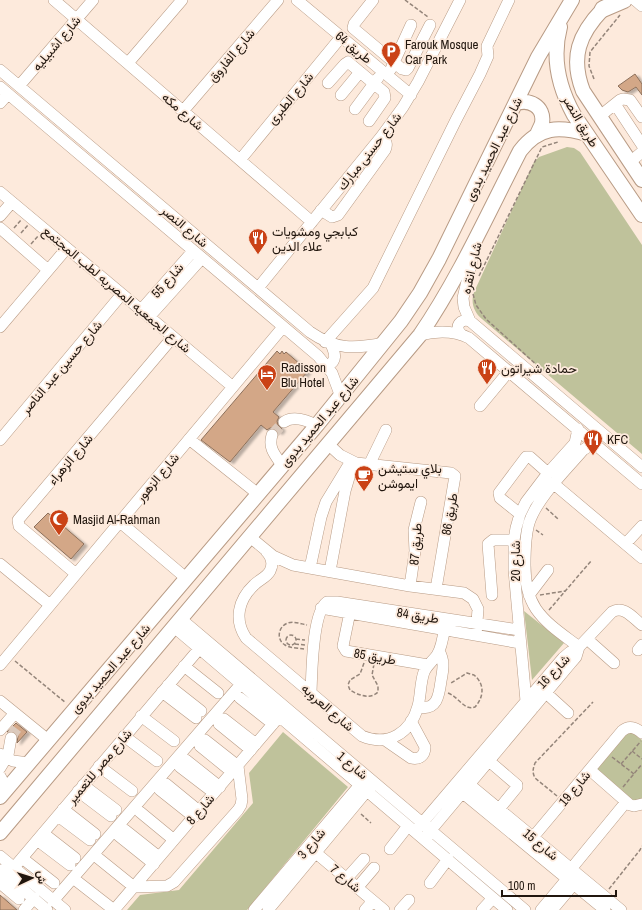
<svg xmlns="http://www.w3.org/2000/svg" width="642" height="910" font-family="'Archivo Narrow',Vazirmatn,sans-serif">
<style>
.green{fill:#bfc29b}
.building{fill:#d3a787;stroke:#8c705b;filter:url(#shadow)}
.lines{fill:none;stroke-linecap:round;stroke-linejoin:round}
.minor-tunnel{stroke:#dccabd;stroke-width:11;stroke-dasharray:11 5.5;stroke-linecap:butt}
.minor-casing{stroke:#b89b85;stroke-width:12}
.major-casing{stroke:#b89b85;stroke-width:16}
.highway-casing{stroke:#b89b85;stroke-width:18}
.path{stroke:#94857a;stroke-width:1.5;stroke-dasharray:4 2;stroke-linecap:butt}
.minor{stroke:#fff;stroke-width:11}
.major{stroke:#fff;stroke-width:14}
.highway{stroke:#fff;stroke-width:16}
.labels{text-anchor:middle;stroke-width:3.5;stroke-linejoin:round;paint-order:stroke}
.street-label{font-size:13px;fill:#21160e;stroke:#fdeadc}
.poi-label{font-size:13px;fill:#21160e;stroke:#fdeadc;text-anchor:start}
</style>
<defs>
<filter id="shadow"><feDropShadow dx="3.5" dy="2" stdDeviation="1" flood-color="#0004"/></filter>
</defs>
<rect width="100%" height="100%" fill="#fdeadc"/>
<path class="green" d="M567,147L574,148L580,152L642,245V454L482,319C473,311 470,301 475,290L534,162L539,157Z
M524,611L564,643L532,680Z
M629,730L642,740V798L636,804L593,768Z
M283,732L348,787L247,910H127L140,895L179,890L253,803L249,773Z"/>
<path class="building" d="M635,74L642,84V95L636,87L628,92L622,90L618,86Z
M277,351L280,354L282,351L284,354L286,352L308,371L273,412L279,417L277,421L278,425L282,429L279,433L274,428H270L267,430L261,425L230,462L201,440Z
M48,513L84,544L71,559L34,527Z
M16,723L27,732L17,743L18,736L16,733L12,731L7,732Z
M0,895L17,910H0Z"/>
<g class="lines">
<path class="minor-tunnel" d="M272,435L284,422
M11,738L14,732L20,724"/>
<g class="minor-casing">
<path id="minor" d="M54,0L312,222
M297,0L411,95
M373,0L354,24L353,28L402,69L406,70L408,68L430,25
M635,0L642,6
M128,63L182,0
M391,69L411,25
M0,70L310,332C336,350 354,349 384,343
M328,83L345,64L348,62L384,92L385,98L369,121
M19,86L93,0
M0,87L318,356L332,373L341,397
M341,95L360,72
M0,103L8,94
M615,104L642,145
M355,109L378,78
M183,111L278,0
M600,116L620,100L623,99L630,100L642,117
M240,160L341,37
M630,162L642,152
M0,192L233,387
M321,210L332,217L338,215L385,150C388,144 386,141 381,137
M0,216L12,202
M0,228L48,270
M475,248L463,298L464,307L470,321L642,467
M258,288L381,137L403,107L418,82L460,0
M141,310L193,251
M149,317L202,258
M0,327L67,248
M461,334C454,327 460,318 470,321
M420,335C436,331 453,330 469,338L642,484
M325,342L373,288L456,120L480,74L488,56L487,46L509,0
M327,366C338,361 335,353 331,344
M480,406L509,371
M284,422C294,415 307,421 317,425
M272,435C268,448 275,455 282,465
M189,439L258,494
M0,440L122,294
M328,444L340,455L356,463L451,473L455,476L436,589
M369,465L386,430
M554,484L642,558
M520,514L500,498L499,493L526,457H530L548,473
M120,522L186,578
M250,537L273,556L293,565L410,586L464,593L473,599L478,609L476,635
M630,539L642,526
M266,551C271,556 274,563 270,571C267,577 259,580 254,585C238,600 234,620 246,638L362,736C388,747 411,733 418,706C421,695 420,683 424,672C427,665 433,661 437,655C443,646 444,630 446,619
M0,564L50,605
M310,568L321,517L326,502L351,461
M330,571L345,491L350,474L355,465
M76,574L19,526L18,520L173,337
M410,586L415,551L414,530L421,502
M492,595L488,544L493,540H514
M529,595L548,570
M351,607L343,646L346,651L428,665
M321,608L520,643
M181,619L525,910
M174,627L507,910
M587,639L614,663
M579,647C565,636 547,625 536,609C528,597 525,580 525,565C525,551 525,537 529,523C537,498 566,470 583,450L591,445L596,444
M638,650L642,645
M0,665L283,327
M184,666L218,693
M168,685L201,711
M162,692L196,718
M311,692C312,672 312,613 327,602H337L519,630
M546,693L568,713
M240,698L273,724
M0,701L48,740
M418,707C437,711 439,696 441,681C443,670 445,661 439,651
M534,707L528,705L526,701L514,570V540L516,528L520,514L526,502L548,473L575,443L578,429
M141,716L174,741
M224,719L256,744
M219,724L251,750
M0,730L15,713
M124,736L157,761
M385,740L411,758C420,760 425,755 425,747L411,721
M200,746L232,772
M0,754L13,761L29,763
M186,760L220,787
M489,761L517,785V787L499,809
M99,766L132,791
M180,767L214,793
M0,768L8,755L11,738
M590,770L630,805L634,806L642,804
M0,776L7,789
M464,780L621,910
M166,784L199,811
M83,785L116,810
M458,789L605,910
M160,790L194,817
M78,791L111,816
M63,809L95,834
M140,812L174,840
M58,816L90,840
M418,828L563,658L570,652L579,647
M125,830L159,857
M43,833L75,858
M119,836L154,864
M426,836L570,664L576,657L579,647L612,612C624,605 633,618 642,625
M37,840L70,865
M529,842L622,731C629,725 635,727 642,733
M310,848L384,910
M390,849L408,826
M0,856L65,910
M22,858L54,883
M98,858L134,887L167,886L174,882L238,810L241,805L242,799L238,766L205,740
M571,869L626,802
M0,870L47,910
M346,879L364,859
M78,882L114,910
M430,883L448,859
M0,884L199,649
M1,884L19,899
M357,888L374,868
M53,901L241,684
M24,910L34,898
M114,910L284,711
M254,910L364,780
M268,910L371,786
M365,910L373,901
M400,910L409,900
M482,910L493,898
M541,910L572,873
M552,910L579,878"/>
</g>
<g class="major-casing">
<path id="major" d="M603,9C579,34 570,57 583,91L642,180
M560,27C552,57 559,88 574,115L642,215
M515,104C528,98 545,106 542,123C541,127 538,131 537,135
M0,797L317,425L401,321L420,293L439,259L538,57L572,0
M0,833L420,335C459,278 488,213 520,151C539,126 559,126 587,134"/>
</g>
<g class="highway-casing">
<path id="highway" d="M603,9L624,0"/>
</g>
<path class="path" d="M405,0L428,17
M594,79L589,66L590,52L620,15
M14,228L21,220
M21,233L28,225
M31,244L39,235
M479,276L542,147L558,142
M473,294L476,305L486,319L539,367
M546,508L558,519
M536,530L543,535
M540,595L565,591
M549,610L591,561
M286 640a5 5 0 1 1 10 0a5 5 0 1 1-10 0Z
M296,639L305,640
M295,644L305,645
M304,649C298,648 290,648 285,645C276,640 278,626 288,623C294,621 301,624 307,625
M15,661L66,703
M364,663L360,674L350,680L348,685L350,690C358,695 370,700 378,692V686L372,675L374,664
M448,693C459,697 464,711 475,707C484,697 485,684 474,675L467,673L451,683
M632,751L642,759
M612,757L634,774
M621,764L641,741
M623,787L642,764
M557,796L535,778C532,772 533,769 535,763L593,702
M361,814L371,823
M609,889L640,850L642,846"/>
<use href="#minor" class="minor"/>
<use href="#major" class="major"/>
<use href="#highway" class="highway"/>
</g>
<defs>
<g id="parking-pin" transform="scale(1)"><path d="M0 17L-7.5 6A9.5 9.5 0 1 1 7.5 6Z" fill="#ca4216" stroke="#fdeadc"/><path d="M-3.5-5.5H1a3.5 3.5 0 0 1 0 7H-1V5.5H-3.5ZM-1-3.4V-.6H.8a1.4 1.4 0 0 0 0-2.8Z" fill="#fff"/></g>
<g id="restaurant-pin" transform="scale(1)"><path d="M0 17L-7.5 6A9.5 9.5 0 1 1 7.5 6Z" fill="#ca4216" stroke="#fdeadc"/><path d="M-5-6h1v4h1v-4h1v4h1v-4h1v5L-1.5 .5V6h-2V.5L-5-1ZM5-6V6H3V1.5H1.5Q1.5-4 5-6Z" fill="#fff"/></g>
<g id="hotel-pin" transform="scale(1)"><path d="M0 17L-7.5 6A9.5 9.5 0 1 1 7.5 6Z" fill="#ca4216" stroke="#fdeadc"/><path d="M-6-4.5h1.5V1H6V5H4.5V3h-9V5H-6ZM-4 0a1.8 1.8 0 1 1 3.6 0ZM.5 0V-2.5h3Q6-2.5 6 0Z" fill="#fff"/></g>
<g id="cafe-pin" transform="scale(1)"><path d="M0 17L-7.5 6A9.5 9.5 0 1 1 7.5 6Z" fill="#ca4216" stroke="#fdeadc"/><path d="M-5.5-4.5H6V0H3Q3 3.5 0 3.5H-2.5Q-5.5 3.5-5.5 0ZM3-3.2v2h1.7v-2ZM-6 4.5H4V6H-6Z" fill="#fff"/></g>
<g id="mosque-pin" transform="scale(1)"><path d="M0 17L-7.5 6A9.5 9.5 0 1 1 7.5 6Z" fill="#ca4216" stroke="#fdeadc"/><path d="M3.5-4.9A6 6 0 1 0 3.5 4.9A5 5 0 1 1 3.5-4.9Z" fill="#fff"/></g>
</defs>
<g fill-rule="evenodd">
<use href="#parking-pin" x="391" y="51"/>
<use href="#restaurant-pin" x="258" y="238"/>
<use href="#restaurant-pin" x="487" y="368"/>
<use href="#hotel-pin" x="267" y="374"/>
<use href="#restaurant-pin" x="593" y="439"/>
<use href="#cafe-pin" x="364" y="475"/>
<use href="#mosque-pin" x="59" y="519"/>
</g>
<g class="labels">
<g class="street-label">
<text transform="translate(56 43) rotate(-50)" y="5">شارع اشبيليه</text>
<text transform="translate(354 47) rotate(39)" y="5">طريق 64</text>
<text transform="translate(231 55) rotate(-50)" y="5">شارع الفاروق</text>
<text transform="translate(290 98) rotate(-50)" y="5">شارع الطبرى</text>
<text transform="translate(183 111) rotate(41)" y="5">شارع مكه</text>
<text transform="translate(581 121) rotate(59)" y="5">طريق النصر</text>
<text transform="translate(493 149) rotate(-64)" y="5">شارع عبد الحميد بدوى</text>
<text transform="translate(369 151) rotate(-52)" y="5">شارع حسنى مبارك</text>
<text transform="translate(185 226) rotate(40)" y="5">شارع النصر</text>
<text transform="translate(471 268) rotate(-77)" y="5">شارع انقره</text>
<text transform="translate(167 280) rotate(-49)" y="5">شارع 55</text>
<text transform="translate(117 289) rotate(40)" y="5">شارع الجمعيه المصريه لطب المجتمع</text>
<text transform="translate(61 367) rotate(-50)" y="5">شارع حسين عبد الناصر</text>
<text transform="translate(319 421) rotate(-50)" y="5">شارع عبد الحميد بدوى</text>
<text transform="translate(70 459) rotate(-50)" y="5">شارع الزهراء</text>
<text transform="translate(157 477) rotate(-50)" y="5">شارع الزهور</text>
<text transform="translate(449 514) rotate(-80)" y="5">طريق 86</text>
<text transform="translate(415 544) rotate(-85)" y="5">طريق 87</text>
<text transform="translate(515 561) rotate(-90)" y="5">شارع 20</text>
<text transform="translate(418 615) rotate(9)" y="5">طريق 84</text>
<text transform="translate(375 656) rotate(10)" y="5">طريق 85</text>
<text transform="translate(110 668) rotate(-49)" y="5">شارع عبد الحميد بدوى</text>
<text transform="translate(553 671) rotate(-47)" y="5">شارع 16</text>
<text transform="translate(328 707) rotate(41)" y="5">شارع العروبه</text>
<text transform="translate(353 765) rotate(40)" y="5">شارع 1</text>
<text transform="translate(99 766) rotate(-50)" y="5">شارع مصر للتعمير</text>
<text transform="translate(574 788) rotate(-50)" y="5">شارع 19</text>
<text transform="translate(200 809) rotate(-49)" y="5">شارع 8</text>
<text transform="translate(311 843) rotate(-50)" y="5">شارع 3</text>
<text transform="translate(541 844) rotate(40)" y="5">شارع 15</text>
<text transform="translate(346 878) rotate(40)" y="5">شارع 7</text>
</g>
<g class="poi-label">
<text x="405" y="49">Farouk Mosque<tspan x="405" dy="15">Car Park</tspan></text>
<text x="272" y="236">كبابجي ومشويات<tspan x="272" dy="15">علاء الدين</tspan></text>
<text x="281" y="372">Radisson<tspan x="281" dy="15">Blu Hotel</tspan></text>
<text x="501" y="373">حمادة شيراتون</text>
<text x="607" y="444">KFC</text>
<text x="378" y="473">بلاي ستيشن<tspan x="378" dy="15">ايموشن</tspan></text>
<text x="73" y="524">Masjid Al-Rahman</text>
</g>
</g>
<g transform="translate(32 878) rotate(86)" stroke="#fdeadc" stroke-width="3" paint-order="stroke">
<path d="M0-3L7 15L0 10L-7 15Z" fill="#21160e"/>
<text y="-6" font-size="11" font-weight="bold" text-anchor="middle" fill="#21160e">ش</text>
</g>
<path d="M502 890v6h114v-6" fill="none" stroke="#21160e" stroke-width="2"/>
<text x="508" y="890" font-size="12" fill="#21160e" stroke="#fdeadc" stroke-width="3" paint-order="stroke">100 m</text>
</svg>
